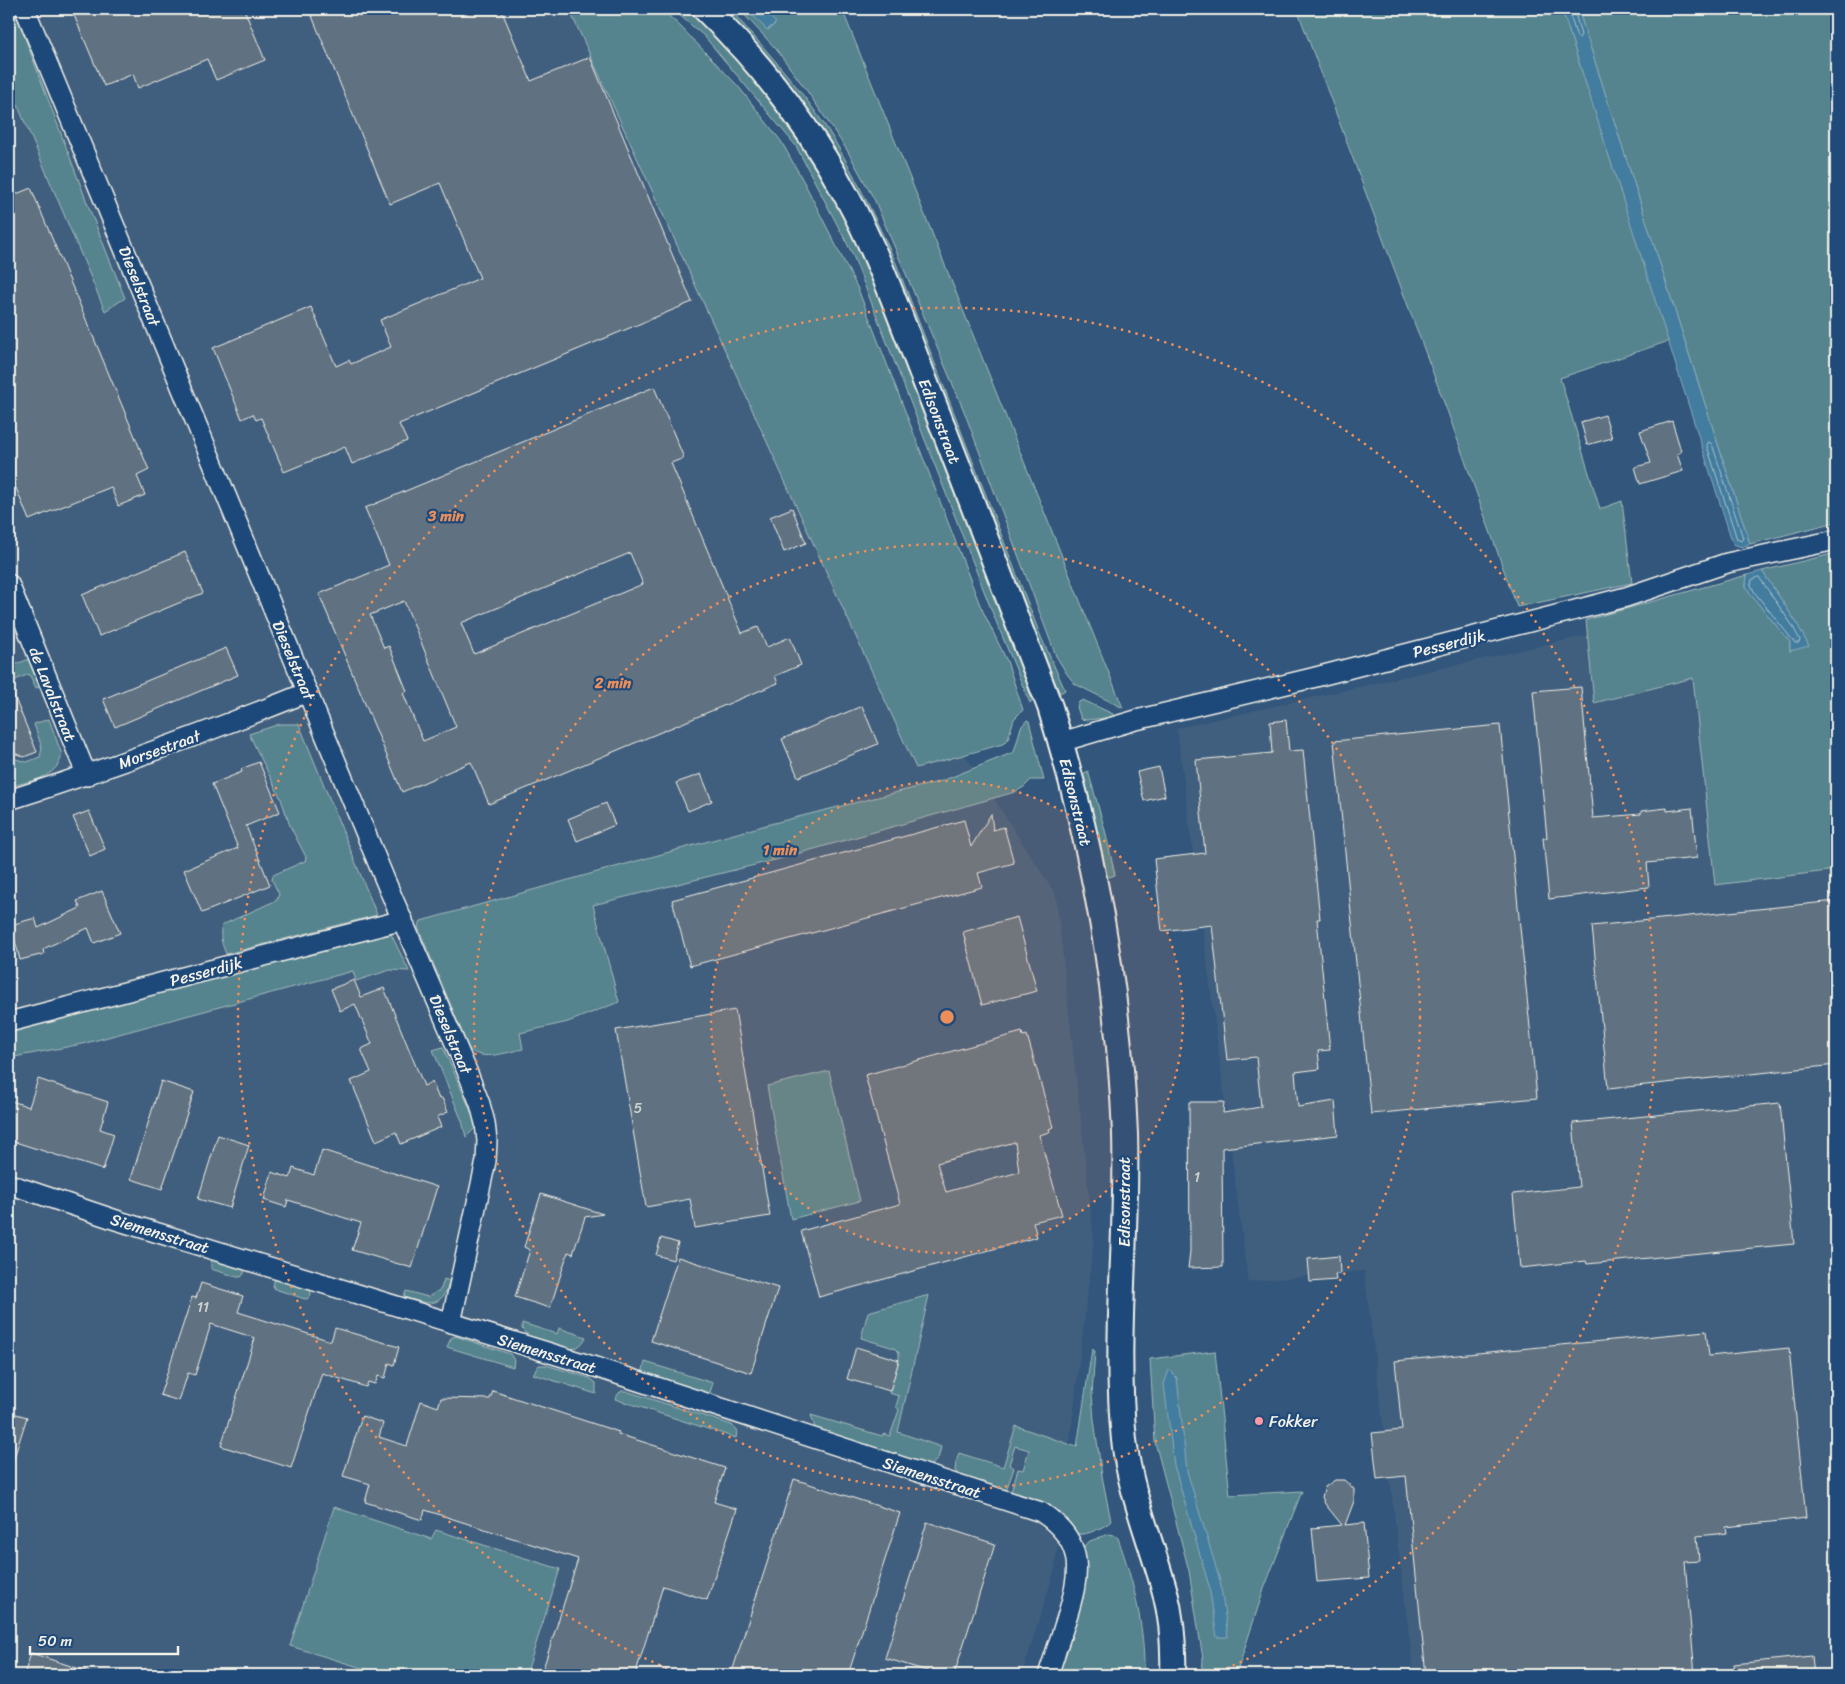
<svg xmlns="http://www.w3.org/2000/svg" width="1845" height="1684" font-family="Sriracha,sans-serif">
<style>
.built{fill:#405e7e}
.green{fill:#54848e;stroke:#a4babb}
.water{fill:#437b9e;stroke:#8aaabc}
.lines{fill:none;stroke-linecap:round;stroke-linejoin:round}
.shore{stroke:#adc2ca;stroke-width:1}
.building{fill:#607281;stroke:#f4f1e8;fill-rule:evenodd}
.minor-casing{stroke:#f4f1e8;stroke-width:22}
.major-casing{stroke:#f4f1e8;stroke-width:28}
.minor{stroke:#1f4a7a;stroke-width:19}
.major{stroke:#1f4a7a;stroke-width:24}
.ring{fill:none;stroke:#ec8e59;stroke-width:2.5;stroke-dasharray:2.5 5}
.poi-dot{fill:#ff9aa2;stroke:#1f4a7a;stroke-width:2}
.labels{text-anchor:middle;stroke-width:4.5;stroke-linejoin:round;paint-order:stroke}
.number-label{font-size:14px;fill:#cfd1ce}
.street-label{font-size:16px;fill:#f4f1e8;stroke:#1f4a7a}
.poi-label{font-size:16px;fill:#f4f1e8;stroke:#1f4a7a;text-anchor:start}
.centre{fill:#ec8e59;stroke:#1f4a7a;stroke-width:2.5}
.ring-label{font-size:15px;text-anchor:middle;font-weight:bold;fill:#ec8e59;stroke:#1f4a7a;stroke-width:4.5;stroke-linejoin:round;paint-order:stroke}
</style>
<rect width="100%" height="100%" fill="#32567c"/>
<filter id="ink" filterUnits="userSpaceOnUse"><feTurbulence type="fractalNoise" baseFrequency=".02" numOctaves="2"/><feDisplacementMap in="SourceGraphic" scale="10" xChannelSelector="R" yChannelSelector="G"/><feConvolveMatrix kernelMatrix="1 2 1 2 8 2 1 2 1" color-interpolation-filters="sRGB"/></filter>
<g filter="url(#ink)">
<path class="built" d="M9,9H586L912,672L1056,895L1094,1238L1055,1569L1022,1675H9Z
M1588,635L1595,703L1809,646L1798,873L1836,870V1675H1414L1364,1271L1248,1282L1177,728Z"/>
<path class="green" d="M9,9H14L91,213L125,298L105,311L9,85Z
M569,9H661L678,24L738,86L781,141L805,184L858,289L980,605L1007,661L1023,710L1014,719L1008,739L1003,744L916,768Z
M672,9H689L766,93L809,155L861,247L1021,664L1032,700L1030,703L993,614L852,253L796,146L704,36Z
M720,9H729L734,14C767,51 801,89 828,130C854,172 875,218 896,263L1041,637L1065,690L1060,693L1040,652L882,244L835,152L769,62Z
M739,9H747L768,30L776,23L762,9H842L1123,708L1075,684L1067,674L1056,656L964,411L875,201L847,150L807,91L776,49Z
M1297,9H1562L1669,341L1560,378L1600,509L1622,501L1632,583L1517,607L1448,413Z
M1578,9H1836V522L1750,544Z
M1836,553V870L1715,885L1693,678L1594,703L1586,620L1747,575L1746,586L1751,595L1790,642V651L1808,645L1796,622L1762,571Z
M29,659L40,684L39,687L36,688L29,674L9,683V667Z
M1083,700L1113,714L1114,717L1087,720L1081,719L1077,707L1079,702Z
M49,719L62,755C56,780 30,780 9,787V762L16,759L27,762L40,757L42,748L34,724Z
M1027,720L1029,721L1044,780H1031L1024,787L1015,792L779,859L593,905L619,1002L568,1022L520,1033L523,1049C507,1052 482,1062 469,1049L418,927L421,921L770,824L942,781L1014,752L1021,727Z
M280,724H299L377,915L226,954C222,944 219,936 222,925L277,900L279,894L272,880L273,875L305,861L306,857L290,826L281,799L249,734Z
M1088,771L1105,830L1115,875L1106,878L1083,774Z
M391,934L409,971L390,970L356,981L353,971L82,1044L9,1058V1031Z
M443,1047L473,1116L475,1128L466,1137L462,1121L433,1050Z
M829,1071L860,1201L791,1219L767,1086Z
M216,1259L244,1269V1274L241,1277H237L211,1269V1261Z
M278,1279L310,1289L311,1295L307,1299H305L275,1289L273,1286L274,1281Z
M444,1279L450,1281C442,1309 428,1305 404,1297L406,1291L428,1297L441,1289Z
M929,1295L898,1432L941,1447L938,1459L930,1466L815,1428L811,1415L882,1436L883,1434L890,1436L899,1410L896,1406L899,1396L889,1393L899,1360V1353L894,1348L861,1338L868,1312Z
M522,1323L557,1334L559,1328L586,1337C582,1346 575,1350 565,1349L530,1338L522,1329Z
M455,1336L510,1354L514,1360L513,1367L447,1347L451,1338Z
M1092,1349L1095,1351L1092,1395L1094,1420L1102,1476L1111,1521C1107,1526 1086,1536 1079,1534C1073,1533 1063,1517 1057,1513C1044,1502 1027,1497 1011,1492L1018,1469L1023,1470L1029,1450L1015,1446L1009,1465L1014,1468L1006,1491L960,1475L955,1471L956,1462L959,1453L1003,1467L1016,1426L1077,1447Z
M1215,1351L1230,1495L1302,1491L1264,1589L1236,1675H1202L1203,1659L1189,1571L1155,1442L1150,1359Z
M645,1362L713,1383L709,1395L642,1374Z
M539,1365H546L590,1378L596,1383V1394L533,1374Z
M622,1391H626L732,1425L737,1431L736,1438L615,1399L619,1393Z
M334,1507L431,1539L436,1530L560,1569L526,1675H385L290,1646Z
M1109,1534L1114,1535L1118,1538C1134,1583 1145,1627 1144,1675H1058L1083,1598L1086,1573L1084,1546L1090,1541Z"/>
<path class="water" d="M747,9H762L776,23L767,30Z
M1562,9H1578L1750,544L1742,547L1733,544Z
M1762,571L1796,622L1809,646L1790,651V642L1751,595L1746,586L1747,575Z
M1169,1370L1177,1378L1187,1471L1220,1581L1228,1637H1217L1209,1586L1174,1465L1164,1384Z"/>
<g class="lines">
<path class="shore" d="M1568,9L1577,37L1579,38L1581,35L1574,9
M1709,442L1712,444L1743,538L1741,541L1737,539L1707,446Z
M1759,577L1792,625L1800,640L1799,643H1795L1755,593L1751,585L1752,580Z"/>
</g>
<path class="building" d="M83,9H244L265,60L216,80L207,59L138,88L133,74L104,86L73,13Z
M309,9H501L531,81L590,57L692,302L399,424L407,441L352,464L345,447L284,472L261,418L256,420L253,414L242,419L213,348L311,307L336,366L349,360L351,364L391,347L380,320L480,278L440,183L390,204Z
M31,188L149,470L137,476L145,495L118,506L111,487L29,520L9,471V197Z
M654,387L684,458L671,463L742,633L758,627L767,647L790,637L801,665L775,676L778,683L489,804L471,762L402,792L319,594L389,565L365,508ZM630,553L643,584L474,654L461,623ZM404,601L456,727L423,741L403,693L407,691L389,646L384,648L370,615Z
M1605,415L1612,438L1587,445L1581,422Z
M1672,421L1679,444L1681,452L1677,454L1683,471L1640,484L1635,467L1651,463L1640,431Z
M792,508L806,543L784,552L770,517Z
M185,552L203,593L99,636L82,595Z
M226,648L238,675L115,727L103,699Z
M9,684L37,752L24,757L9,751Z
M1581,687L1593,818L1641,814V811L1667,808V811L1692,808L1697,858L1647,863L1649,887L1549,899L1543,838H1547L1533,691Z
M862,706L878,744L798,777L782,739Z
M1286,720L1289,751L1303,750L1320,919H1317L1330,1050L1318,1051L1320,1069L1295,1072L1298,1107L1335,1101L1338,1135L1222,1148L1223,1267L1188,1268L1190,1251L1189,1102H1224L1223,1113L1261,1107L1256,1057L1227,1060L1212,925L1162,931L1154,859L1205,853L1196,760L1272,753L1270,722Z
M1500,725L1537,1098L1371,1114L1334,741Z
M259,762L280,812L246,826L270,885L202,913L184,870L238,848L212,784L242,772L241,769Z
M1159,767L1165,796L1144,801L1137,772Z
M701,774L712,801L688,811L676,783Z
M606,803L615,825L577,841L568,819Z
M89,811L105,849L90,856L73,817Z
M991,814L993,830L1004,827L1014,863L978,873L982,887L690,966L672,900L964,820L971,847Z
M102,891L120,933L94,943L88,928L43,949L44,954L20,960L11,925L35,918L38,928L80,908L77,901Z
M1836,901V1065L1608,1089L1592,926Z
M1017,917L1037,991L982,1005L963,932Z
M354,980L361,997L384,988L424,1086L432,1082L439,1099L442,1098L448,1112L437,1117L441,1127L401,1144L396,1132L376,1141L351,1081L371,1072L361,1049L372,1044L355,1004L340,1011L331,989Z
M735,1010L770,1216L695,1228L690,1199L646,1207L616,1030Z
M1022,1032L1023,1036L1027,1035L1053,1127L1049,1129L1050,1132L1039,1135L1062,1215L1033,1222L1037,1237L819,1297L801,1231L900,1204L865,1075ZM1015,1142L1019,1172L946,1192L937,1163Z
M38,1079L108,1102L100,1129L114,1134L103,1170L9,1140V1100L29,1107Z
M161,1081L194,1092L162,1189L131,1179Z
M1780,1103L1794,1244L1587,1264L1586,1261L1520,1268L1513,1194L1579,1187L1573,1123Z
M218,1135L249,1145L230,1208L198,1199Z
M322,1150L437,1187L412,1268L352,1250L361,1223L288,1200L286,1207L264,1200L272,1172L290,1178L293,1168L314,1175Z
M541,1194L603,1214L585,1217L573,1254L568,1252L550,1308L515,1297L530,1250L524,1247Z
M661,1238L678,1243L673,1260L656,1255Z
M1339,1256L1340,1274H1335L1336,1280L1310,1282L1308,1259Z
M678,1257L778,1288L751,1373L651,1341Z
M201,1283L243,1296L238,1312L331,1341L335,1328L399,1347L394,1365L389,1363L385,1378L378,1376L375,1384L368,1382L366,1387L322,1373L291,1468L221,1446L255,1338L211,1324L195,1375L188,1373L179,1401L160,1395L192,1297L196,1298Z
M1706,1331L1709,1356L1789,1348L1806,1518L1726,1527L1727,1533L1697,1536L1699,1561L1685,1562L1695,1675H1426L1406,1476L1377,1479L1372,1433L1402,1430L1395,1361Z
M856,1347L899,1360L890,1391L847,1379Z
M493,1391L619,1432L618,1434L725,1468L714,1502L737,1509L707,1600L663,1586L635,1675H541L578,1559L425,1510L422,1520L365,1502L370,1484L343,1476L362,1416L383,1423L379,1437L407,1446L421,1401L438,1407L441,1398L490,1399Z
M9,1412L27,1417L12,1464L9,1463Z
M794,1479L900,1513L848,1675H731Z
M1335,1480H1344L1354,1489V1501L1345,1525L1364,1523L1369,1578L1317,1582L1312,1528L1342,1525L1325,1504L1322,1497L1325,1487Z
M927,1522L995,1544L954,1675H940L885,1658Z
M31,1653L89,1672L88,1675H24Z
M1812,1656L1814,1675H1735L1734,1664Z"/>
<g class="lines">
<g class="minor-casing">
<path id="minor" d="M25,9L385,880L467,1071L480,1104L485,1123L487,1141L486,1161L451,1323
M9,584L87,776
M1061,742L1136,720L1312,678L1626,597L1727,563L1836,540
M9,800C110,768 209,732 308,692
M9,1022L403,920
M9,1184L119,1221L586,1364L1041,1512C1087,1542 1080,1575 1066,1620C1060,1639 1054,1657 1048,1675"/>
</g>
<g class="major-casing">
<path id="major" d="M705,9C761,63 810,128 847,197C881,259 904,328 930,394C971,498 1010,603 1050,707C1093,845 1119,990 1125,1134C1128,1236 1114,1338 1124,1440C1130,1492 1151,1541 1165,1592C1172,1619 1174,1648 1173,1675"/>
</g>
<use href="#minor" class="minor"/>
<use href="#major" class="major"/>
</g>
</g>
<circle cx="947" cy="1017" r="236" fill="#ec8e59" fill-opacity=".12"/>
<g class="ring">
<circle cx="947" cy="1017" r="236"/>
<circle cx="947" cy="1017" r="473"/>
<path d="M681 1674A709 709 0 1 1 1213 1674"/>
</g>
<circle class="poi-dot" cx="1259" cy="1421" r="5"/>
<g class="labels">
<g class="number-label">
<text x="638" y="1113">5</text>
<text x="1197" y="1182">1</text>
<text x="203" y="1312">11</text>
</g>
<g class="street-label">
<text transform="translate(140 286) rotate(68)" y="6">Dieselstraat</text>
<text transform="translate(940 421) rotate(69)" y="6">Edisonstraat</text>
<text transform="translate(1449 643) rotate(-14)" y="6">Pesserdijk</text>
<text transform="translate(294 660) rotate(67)" y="6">Dieselstraat</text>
<text transform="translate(53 694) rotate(68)" y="6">de Lavalstraat</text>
<text transform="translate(159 749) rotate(-20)" y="6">Morsestraat</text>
<text transform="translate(1076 802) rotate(76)" y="6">Edisonstraat</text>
<text transform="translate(206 971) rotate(-15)" y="6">Pesserdijk</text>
<text transform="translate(451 1034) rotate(67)" y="6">Dieselstraat</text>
<text transform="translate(1124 1202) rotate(-90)" y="6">Edisonstraat</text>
<text transform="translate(160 1233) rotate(17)" y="6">Siemensstraat</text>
<text transform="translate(547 1353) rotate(17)" y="6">Siemensstraat</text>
<text transform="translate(932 1477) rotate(18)" y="6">Siemensstraat</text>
</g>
<g class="poi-label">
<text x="1269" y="1427">Fokker</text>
</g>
</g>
<circle cx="947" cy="1017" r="8" class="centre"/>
<g class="ring-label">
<text x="446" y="521">3 min</text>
<text x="613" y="688">2 min</text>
<text x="780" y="855">1 min</text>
</g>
<rect width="1845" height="1684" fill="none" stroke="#1f4a7a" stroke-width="30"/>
<rect x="15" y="15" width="1815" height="1654" fill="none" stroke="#f4f1e8" stroke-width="2" filter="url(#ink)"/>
<path d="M30 1646v8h148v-8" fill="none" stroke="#f4f1e8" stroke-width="2.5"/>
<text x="38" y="1646" font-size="15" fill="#f4f1e8" stroke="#1f4a7a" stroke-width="4" paint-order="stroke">50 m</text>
</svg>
